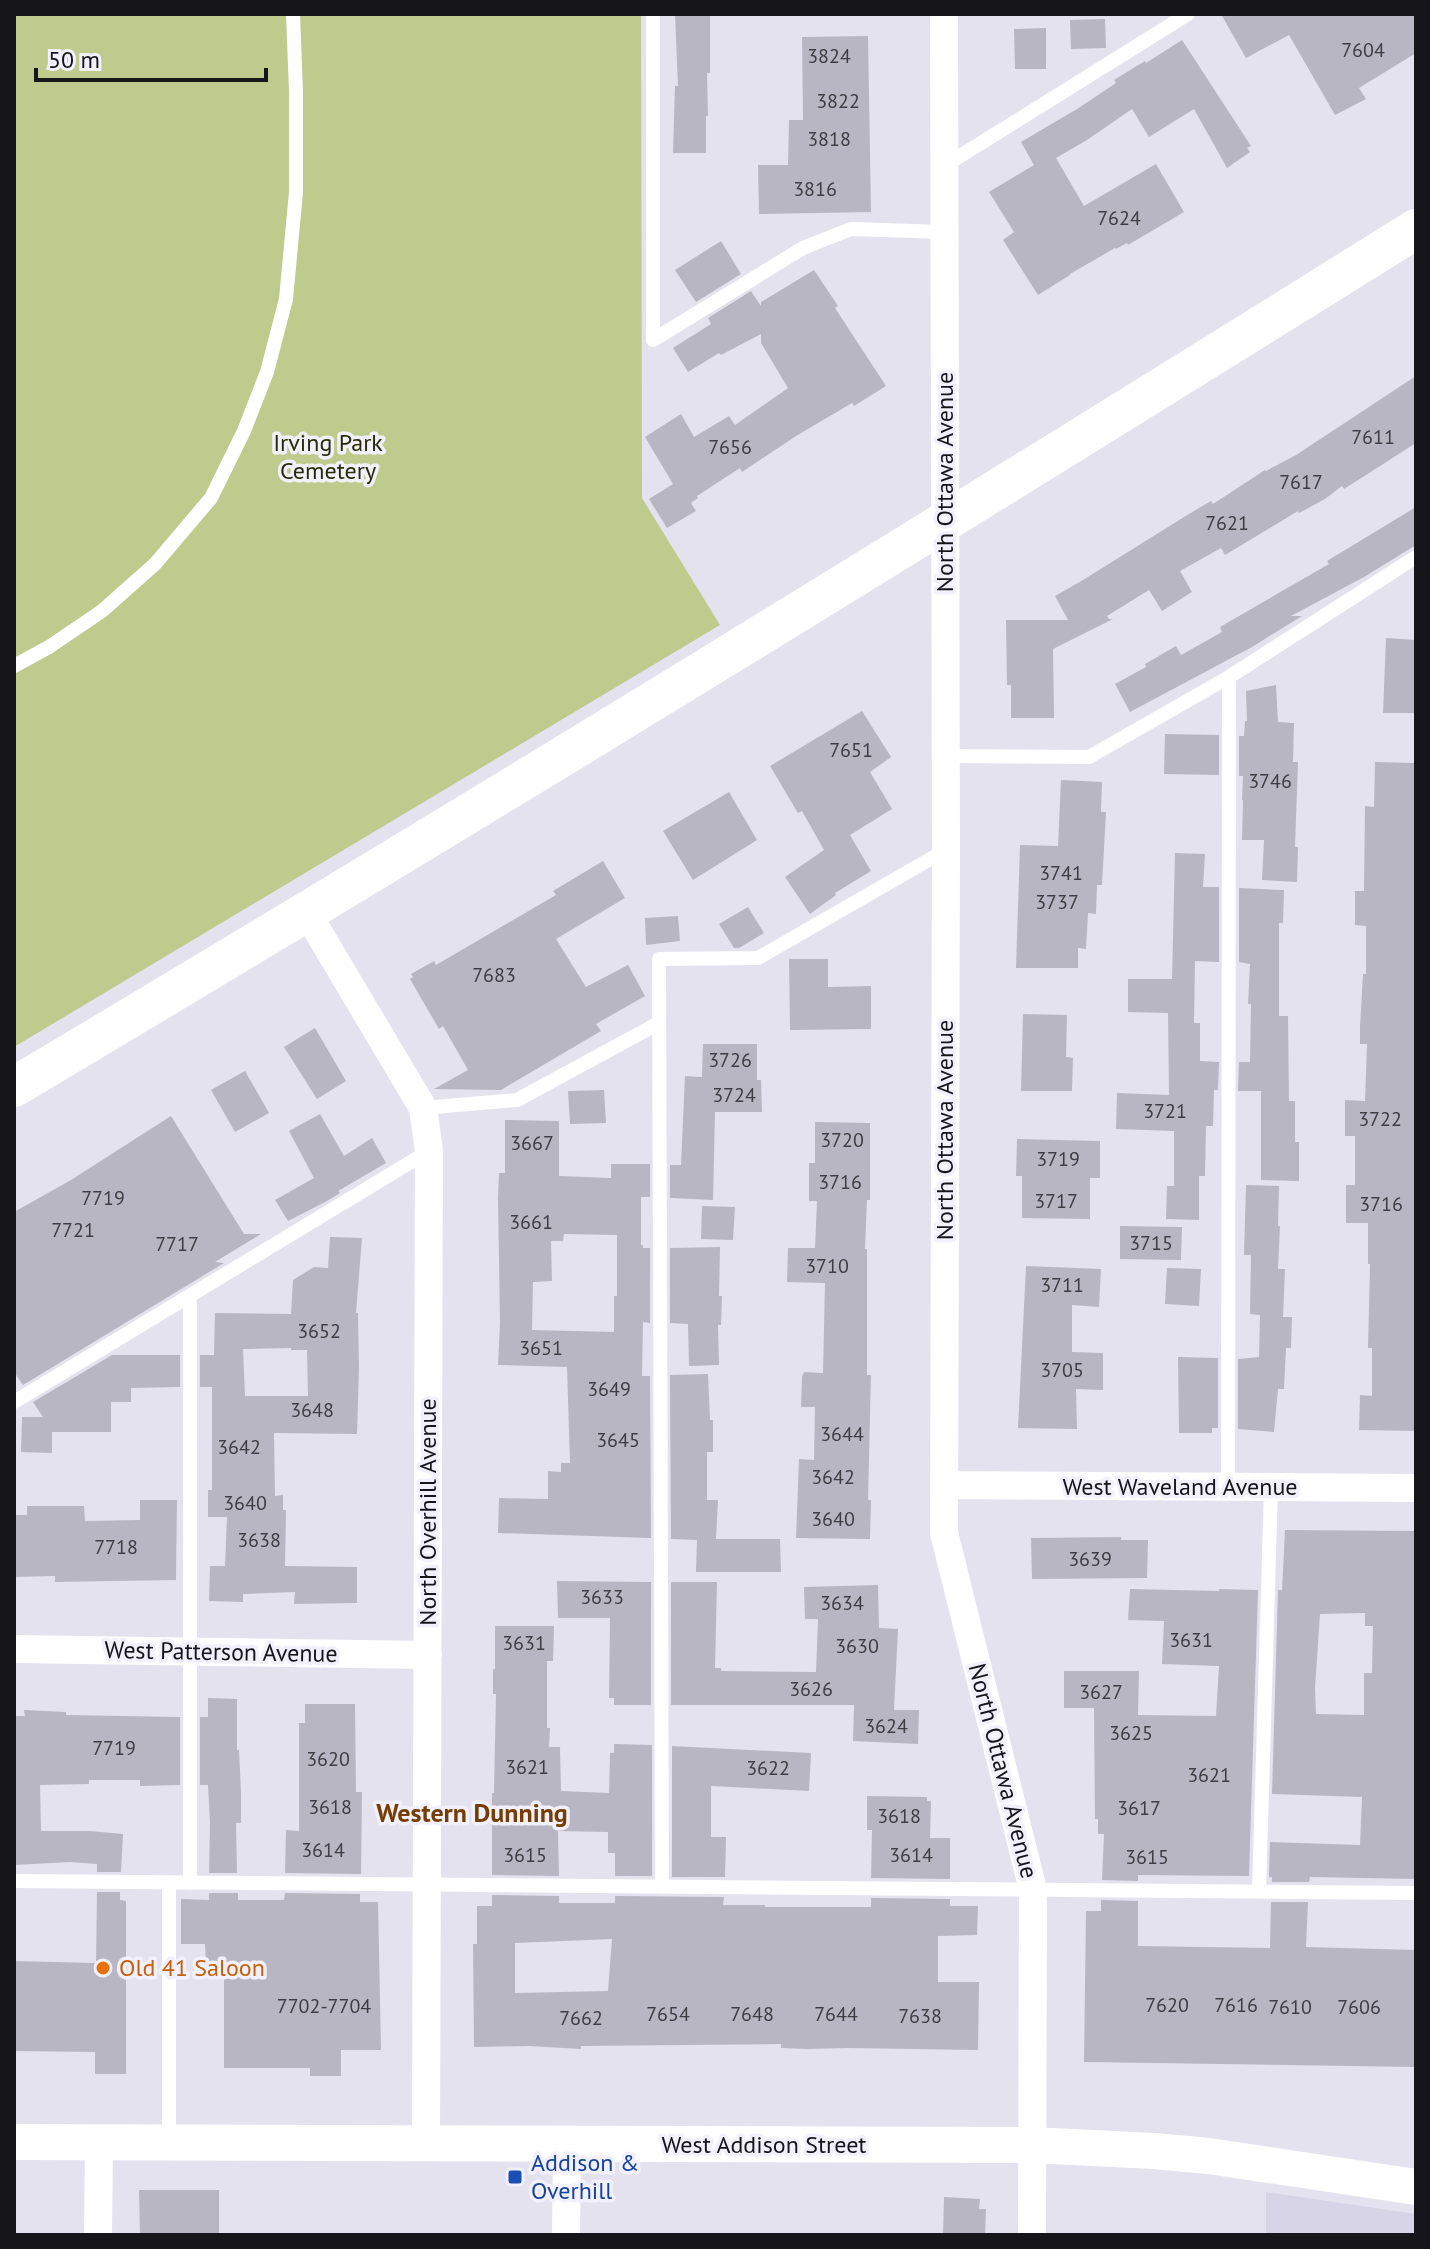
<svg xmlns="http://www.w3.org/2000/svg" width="1430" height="2249" font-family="'PT Sans',sans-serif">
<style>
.built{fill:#d8d4e8}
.green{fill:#bfca8d}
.building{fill:#b8b6c2;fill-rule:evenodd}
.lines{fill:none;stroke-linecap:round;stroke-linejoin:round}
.service{stroke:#fff;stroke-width:14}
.minor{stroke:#fff;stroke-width:28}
.tertiary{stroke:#fff;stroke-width:36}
.secondary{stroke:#fff;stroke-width:40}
.food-dot{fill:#e8710a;stroke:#f2f0fd;stroke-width:3}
.transit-dot{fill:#1a4fb4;stroke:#f2f0fd;stroke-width:3}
.labels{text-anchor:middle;stroke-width:7;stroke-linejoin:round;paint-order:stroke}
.number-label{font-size:20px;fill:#3e3d43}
.park-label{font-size:24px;fill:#272c03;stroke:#f2f0fd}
.street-label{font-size:24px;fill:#161519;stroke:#f2f0fd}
.food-label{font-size:24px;fill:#c56008;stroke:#f2f0fd;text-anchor:start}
.transit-label{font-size:24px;fill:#164399;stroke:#f2f0fd;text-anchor:start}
.neighbourhood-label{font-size:26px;font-weight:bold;fill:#753e00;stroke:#f2f0fd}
</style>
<rect width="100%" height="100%" fill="#e5e2ef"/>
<path class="built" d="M1266,2192L1416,2214V2235H1266Z"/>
<path class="green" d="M14,14H641L642,498L720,625L14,1047Z"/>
<path class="building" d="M675,14H710V73H707L708,116H706V153H673L675,86H678Z
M1221,14H1416V53L1359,88L1366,99L1335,115L1289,35L1246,58Z
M1105,19L1106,48L1071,49L1070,20Z
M1046,28V69H1015L1014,29Z
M868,36L871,212L759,214L758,165H788L789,120H803L802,37Z
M1182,40L1251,146L1247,148L1250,152L1227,168L1194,109L1149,137L1132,109L1087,140L1056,158L1084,206L1156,164L1184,212L1128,245L1127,243L1116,249L1115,248L1070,274V275L1038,295L1003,240L1014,232L989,192L1034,165L1021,142L1077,109L1116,83L1114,80L1145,61L1146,63Z
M721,241L741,274L696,302L675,270Z
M814,270L838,306L835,308L886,386L854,406L852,403L796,436L742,472L740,468L697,496L698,498L691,503L696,511L667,528L649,499L673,484L645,437L681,414L694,437L729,416L735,425L788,388L761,343V334L721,355L719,353L688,372L673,348L711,324L708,318L751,291L761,306V302Z
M1416,376V443L1344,489L1342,486L1325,499L1299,513L1298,511L1225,555L1221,548L1180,571L1192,592L1162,611L1149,590L1107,616L1109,619H1113L1053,649L1054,718H1011V685H1007L1006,620H1068L1055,596L1083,580L1184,517L1211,501L1213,504L1265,470L1266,471L1296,455Z
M1416,507V545L1364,577L1291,616H1302L1252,647L1130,712L1115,684L1146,667L1145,664L1176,646L1181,655L1222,632L1220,627L1329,564L1327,561Z
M1386,638L1416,640V713H1383Z
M1276,685L1278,722L1294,723L1293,762H1298L1295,847H1298L1297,882L1262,880L1264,840H1242L1243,800H1242L1243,776H1239V736H1244L1245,721H1247L1246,691Z
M862,711L891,757L870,772L892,809L850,835L871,871L835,893L836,895L810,914L785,877L824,850L802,811L798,813L770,766Z
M1165,734L1219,735V775L1164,774Z
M1375,762L1416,763V1431L1359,1430L1360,1395L1372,1396V1348H1368L1370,1264H1368V1223H1346V1185H1355V1136H1345V1100L1365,1101L1367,1044H1360V1027L1363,974H1366V926L1355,925V891H1364L1365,806L1374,807Z
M1061,780L1102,782L1101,812H1106L1102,885H1097L1096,914L1088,913L1086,949L1078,948V968H1016L1020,845L1058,846Z
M729,792L757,840L693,880L663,831Z
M1175,853L1205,854L1203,887H1219V962L1195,961L1194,1023H1200V1061L1219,1062L1218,1090H1214L1213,1126H1206L1205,1176H1199V1220L1166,1219L1167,1186H1174V1131L1116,1129L1117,1093L1169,1095L1168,1013L1128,1012V979H1172Z
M603,861L625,898L556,939L586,987L628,965L645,996L596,1024L601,1031L501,1090L434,1089L468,1070L443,1026L439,1029L410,979L413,977L411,974L434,961L436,965L556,895L553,891Z
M1239,888L1284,890L1283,923H1279V1016H1288L1289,1101H1295V1142H1299V1181L1261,1180V1091H1238L1239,1062H1250L1251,1004H1248L1250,964L1239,962Z
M748,907L764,933L739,948H734L719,924Z
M678,916L680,941L646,945L645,918Z
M789,959H828V987L871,986V1029L790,1030Z
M1023,1014L1067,1015L1066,1057L1073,1058L1072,1091H1021Z
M315,1028L346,1081L317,1099L284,1047Z
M703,1044H757V1080H761L762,1112H715L713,1200L670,1198V1165H681L685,1076L702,1077Z
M245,1071L269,1113L235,1132L211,1090Z
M604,1090L606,1123L570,1124L568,1091Z
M320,1114L344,1156L372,1138L386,1163L338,1191L340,1193L327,1201L288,1221L275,1200L314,1178L289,1131Z
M171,1116L244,1234H261L215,1262L224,1263L23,1385L14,1372V1212L71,1180Z
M505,1120L559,1121V1176L611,1178V1164H650V1197H641V1245H643V1248H650V1323L643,1322L642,1376H650L651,1538L498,1533L499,1498L548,1499V1471L561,1472V1463H570L567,1367L498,1365L500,1323L498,1198L499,1173H505ZM564,1234L617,1235V1296H614V1332L532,1330L533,1282L552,1281L551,1241H563Z
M815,1122L870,1123V1200H867L865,1249H867V1375H871L868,1500H871L870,1539L796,1538L799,1459L814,1460L815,1407H801L802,1377L804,1372L823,1373L825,1283L787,1282L788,1248H815L817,1201H809V1163H815Z
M1017,1139L1100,1141V1178H1090V1219L1022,1218V1176H1016Z
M1246,1185L1279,1186L1278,1226H1280L1278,1269H1285L1283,1317H1292L1291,1348H1286L1284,1389H1278L1274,1432L1238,1429V1359L1259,1357L1260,1315L1250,1314L1251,1255H1244Z
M702,1206L735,1207L733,1240L701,1239Z
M1120,1226L1182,1227L1181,1260L1120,1259Z
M330,1237L362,1238L356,1313H358L359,1367L357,1434L274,1433L275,1496L283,1495V1510H286L285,1566L357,1567V1603L294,1604L295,1592L243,1594V1602L209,1601L210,1566H225L227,1517H208V1490H212V1387H200V1355H214L215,1313L291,1314L293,1280L314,1267L328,1268ZM291,1348V1350H307L308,1396H245L243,1349Z
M720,1247L719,1296H722L721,1325H718L719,1365L689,1366L688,1324L670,1323V1248Z
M1026,1266L1101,1269L1099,1307L1072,1305V1352L1103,1353V1390L1076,1389L1077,1429L1018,1428Z
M1167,1268L1201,1269L1199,1306L1165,1304Z
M112,1355H180V1387L131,1388V1402H111V1432H52V1453L21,1452L22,1417H43L33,1402Z
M1178,1357L1218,1358V1428H1212V1433H1179Z
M708,1374L710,1420H713V1452H707V1500H718L716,1539H780L781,1572H696L697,1540L671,1539L670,1375Z
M140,1500H177L176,1580L55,1582V1576L14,1577V1515H27V1506H84L85,1521L140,1520Z
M1285,1530L1416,1531V1879L1310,1877L1309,1882H1272V1877H1269L1270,1842L1360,1845L1362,1797L1272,1794L1278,1590H1282ZM1365,1613V1626H1373L1372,1673H1364V1715L1316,1714L1315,1688L1320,1614Z
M1121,1537V1540H1148L1147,1578L1032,1579L1031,1538Z
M557,1581L651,1582V1705H614V1698H609L610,1618H558Z
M671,1582H717L715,1668H721V1671L816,1672L818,1619H805L804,1587L878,1585L879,1628L898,1629L894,1710H919L918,1744L853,1741L854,1705H671Z
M1130,1589L1219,1591V1589L1258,1590L1249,1876L1138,1875V1881L1102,1880L1104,1834H1098V1819H1095L1094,1708H1064V1671H1139L1138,1715L1216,1716L1219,1666L1162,1664L1164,1621L1128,1620Z
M495,1626H554L553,1661H547V1728H550L549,1747H560L561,1791L609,1793L610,1753H614V1744L652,1745V1876H615V1853H608V1832L558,1831L559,1876L492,1875V1793H494L496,1694H493V1669H495Z
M208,1698L237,1699V1750H239L241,1792V1823H236L237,1873H209L210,1823L208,1785H200V1717H208Z
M305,1704H355L356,1792H362L361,1874L285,1873L286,1830L299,1831V1723H305Z
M24,1710L66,1712V1715L180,1717V1785L140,1786V1780H89V1784L40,1785L41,1831H90L123,1834L121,1872H97V1864L70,1862L14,1865V1716H25Z
M672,1746L811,1753L809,1791L711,1786V1837H726L725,1877H672Z
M867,1796L927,1797V1801H931L930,1838H950V1879L871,1878L872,1830H867Z
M97,1892H120V1900L126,1901V2074H95V2052L14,2051V1961L96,1963Z
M209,1893H238V1900H284L285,1893L360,1894V1902H378L381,2050H341V2076H310V2068H224V1963H206L205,1944H181V1899L209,1900Z
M492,1895L559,1896V1903H615V1896L724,1897L723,1905H765V1907H871V1898L950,1899V1906H978L977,1935L938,1936V1982H979L978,2050L848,2048L807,2049L781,2048V2044L581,2046V2049L529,2046L474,2047L473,1944H477V1906H492ZM612,1939L608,1991L515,1993V1943Z
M1101,1900L1138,1901V1946L1270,1948L1271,1902H1308L1306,1947L1416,1950V2067L1084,2062L1086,1911H1101Z
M139,2190H219V2235H140Z
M944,2197L980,2199L979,2209H986L985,2235H943Z"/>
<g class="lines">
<path class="service" d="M944,166L1188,14
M653,340V14
M653,340L803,248L851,229L944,232
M14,666L49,647L102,611L155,564L211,498L244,431L267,372L286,299L296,192V92L293,14
M945,756L1089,757L1229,677L1416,557
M423,1108L517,1100L659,1023
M190,1296V1883
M14,1402L429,1151
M1228,1487L1229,677
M14,1881L1416,1893
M169,1883V2143
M662,1887L659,959L758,958L946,850
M1259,1892L1271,1487"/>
<path class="minor" d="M944,14L946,850L944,1533L1033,1890L1032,2235
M307,913L423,1108L429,1151L426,2144
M945,1485L1416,1488
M14,1649L428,1655
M98,2235L99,2143
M566,2235L567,2144"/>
<path class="tertiary" d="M14,2142L1031,2145L1154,2151L1209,2156L1416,2187"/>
<path class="secondary" d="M14,1087C485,807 951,519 1416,229"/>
</g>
<circle class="food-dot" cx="103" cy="1968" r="8"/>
<rect class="transit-dot" x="507" y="2169" width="16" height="16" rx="4"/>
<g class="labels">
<g class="number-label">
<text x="1363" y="57">7604</text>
<text x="829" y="63">3824</text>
<text x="838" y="108">3822</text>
<text x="829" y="146">3818</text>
<text x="815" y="196">3816</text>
<text x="1119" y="225">7624</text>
<text x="1373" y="444">7611</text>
<text x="730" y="454">7656</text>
<text x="1301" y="489">7617</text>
<text x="1227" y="530">7621</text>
<text x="851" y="757">7651</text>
<text x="1270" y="788">3746</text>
<text x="1061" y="880">3741</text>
<text x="1057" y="909">3737</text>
<text x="494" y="982">7683</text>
<text x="730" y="1067">3726</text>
<text x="734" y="1102">3724</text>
<text x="1165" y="1118">3721</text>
<text x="1380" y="1126">3722</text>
<text x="842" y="1147">3720</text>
<text x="532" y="1150">3667</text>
<text x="1058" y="1166">3719</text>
<text x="840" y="1189">3716</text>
<text x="103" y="1205">7719</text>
<text x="1056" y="1208">3717</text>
<text x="1381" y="1211">3716</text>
<text x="531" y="1229">3661</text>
<text x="73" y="1237">7721</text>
<text x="1151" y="1250">3715</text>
<text x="177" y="1251">7717</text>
<text x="827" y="1273">3710</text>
<text x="1062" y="1292">3711</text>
<text x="319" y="1338">3652</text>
<text x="541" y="1355">3651</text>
<text x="1062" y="1377">3705</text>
<text x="609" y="1396">3649</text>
<text x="312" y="1417">3648</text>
<text x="842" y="1441">3644</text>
<text x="618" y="1447">3645</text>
<text x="239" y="1454">3642</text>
<text x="833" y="1484">3642</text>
<text x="245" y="1510">3640</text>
<text x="833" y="1526">3640</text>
<text x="259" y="1547">3638</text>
<text x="116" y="1554">7718</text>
<text x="1090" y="1566">3639</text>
<text x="602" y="1604">3633</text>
<text x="842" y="1610">3634</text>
<text x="1191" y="1647">3631</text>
<text x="524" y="1650">3631</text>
<text x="857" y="1653">3630</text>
<text x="811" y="1696">3626</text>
<text x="1101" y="1699">3627</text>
<text x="886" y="1733">3624</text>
<text x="1131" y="1740">3625</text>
<text x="114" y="1755">7719</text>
<text x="328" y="1766">3620</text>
<text x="527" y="1774">3621</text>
<text x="768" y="1775">3622</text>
<text x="1209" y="1782">3621</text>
<text x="330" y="1814">3618</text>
<text x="1139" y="1815">3617</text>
<text x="899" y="1823">3618</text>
<text x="323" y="1857">3614</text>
<text x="525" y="1862">3615</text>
<text x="911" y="1862">3614</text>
<text x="1147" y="1864">3615</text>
<text x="1167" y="2012">7620</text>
<text x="1236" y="2012">7616</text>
<text x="324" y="2013">7702-7704</text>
<text x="1290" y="2014">7610</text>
<text x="1359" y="2014">7606</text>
<text x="668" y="2021">7654</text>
<text x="752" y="2021">7648</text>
<text x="836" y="2021">7644</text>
<text x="920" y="2023">7638</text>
<text x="581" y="2025">7662</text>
</g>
<g class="park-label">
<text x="328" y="451">Irving Park<tspan x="328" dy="28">Cemetery</tspan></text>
</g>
<g class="street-label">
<text transform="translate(945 482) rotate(-90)" y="8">North Ottawa Avenue</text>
<text transform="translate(945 1130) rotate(-90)" y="8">North Ottawa Avenue</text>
<text x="1180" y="1495">West Waveland Avenue</text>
<text transform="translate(428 1512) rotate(-90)" y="8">North Overhill Avenue</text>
<text transform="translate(221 1652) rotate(1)" y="8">West Patterson Avenue</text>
<text transform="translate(1003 1771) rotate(76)" y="8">North Ottawa Avenue</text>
<text x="764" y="2153">West Addison Street</text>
</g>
<g class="food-label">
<text x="119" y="1976">Old 41 Saloon</text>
</g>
<g class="transit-label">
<text x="531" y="2171">Addison &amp;<tspan x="531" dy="28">Overhill</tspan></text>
</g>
<g class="neighbourhood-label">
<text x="472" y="1822">Western Dunning</text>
</g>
</g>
<rect width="1430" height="2249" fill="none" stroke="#161519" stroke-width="32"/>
<path d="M36 68v12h230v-12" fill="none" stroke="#161519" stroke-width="4"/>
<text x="48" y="68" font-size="24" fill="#161519" stroke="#f2f0fd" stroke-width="6" paint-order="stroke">50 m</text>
</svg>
